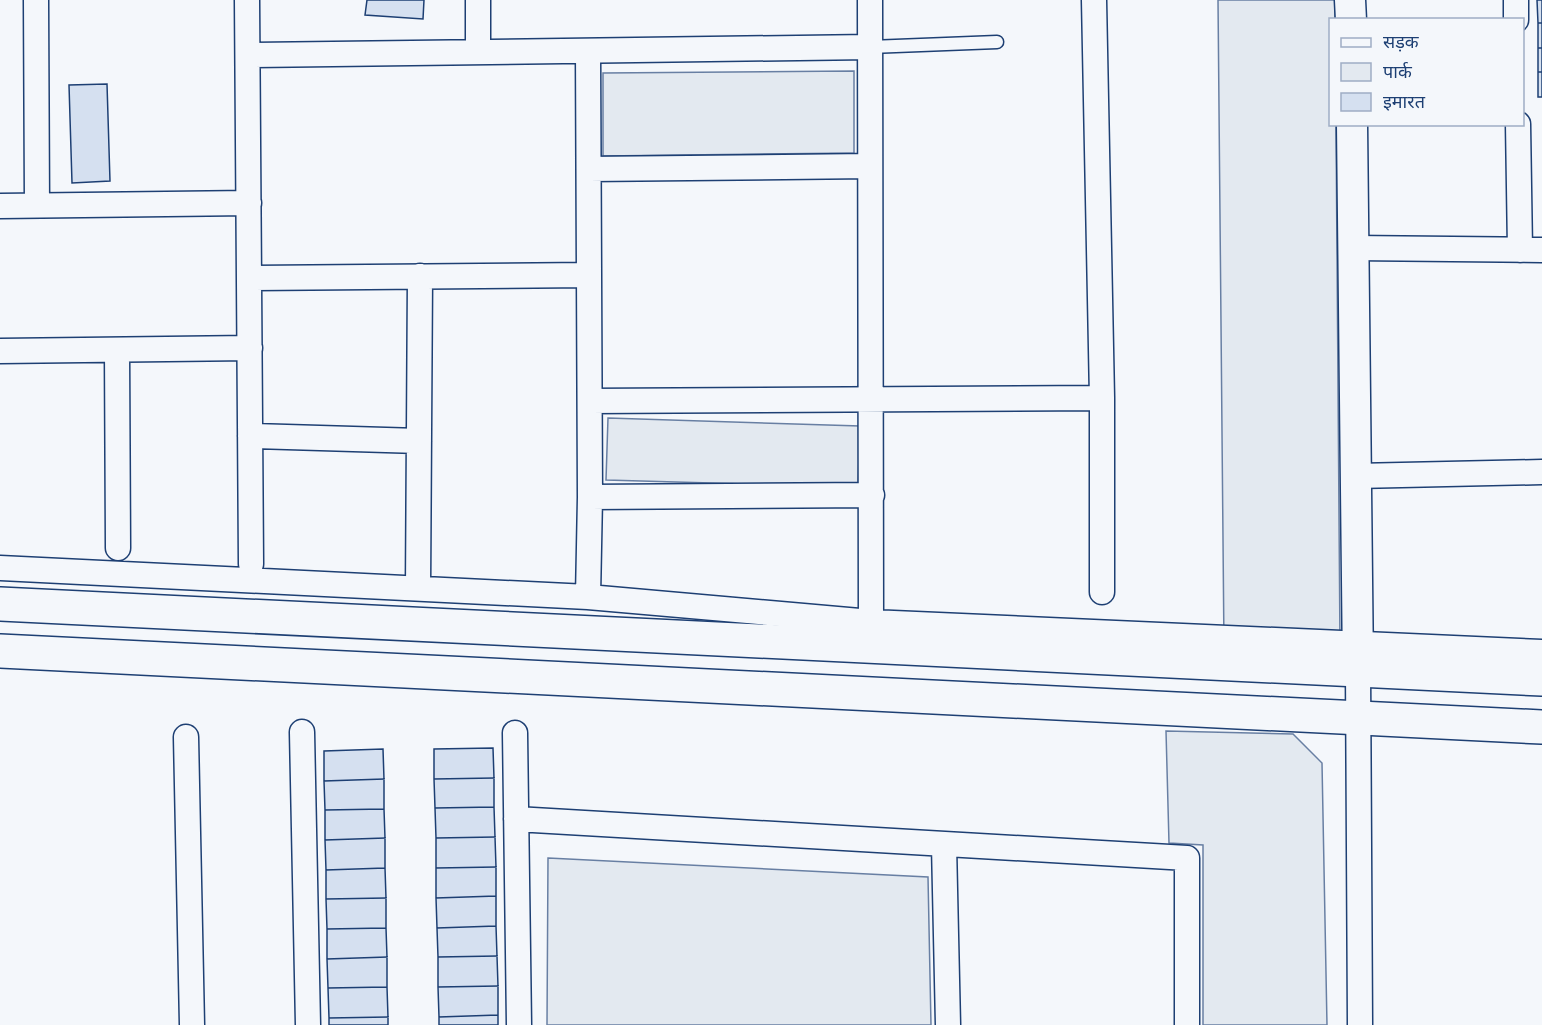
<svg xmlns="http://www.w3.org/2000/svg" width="1542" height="1025" font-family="'Varela Round','Noto Sans Devanagari',sans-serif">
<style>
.green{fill:#e3e9f0;stroke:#687fa3;stroke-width:1.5}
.building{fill:#d5e0f0;stroke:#1d3f73;stroke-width:1.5}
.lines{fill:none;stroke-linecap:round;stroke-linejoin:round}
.service-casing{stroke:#1d3f73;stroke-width:15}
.minor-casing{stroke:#1d3f73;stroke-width:27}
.tertiary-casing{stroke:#1d3f73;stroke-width:33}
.secondary-casing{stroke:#1d3f73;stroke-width:36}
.service{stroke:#f4f7fb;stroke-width:12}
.minor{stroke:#f4f7fb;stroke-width:24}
.tertiary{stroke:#f4f7fb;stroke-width:30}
.secondary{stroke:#f4f7fb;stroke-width:33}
</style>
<rect width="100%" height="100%" fill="#f4f7fb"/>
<path class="green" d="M1218,0H1335V19L1330,20V124L1336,125L1340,645L1224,647Z
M854,71V153L603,156V73Z
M608,418L860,426L858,487L606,480Z
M1166,731L1293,734L1322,763L1327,1025H1203V845L1169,843Z
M548,858L928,877L931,1025H547Z"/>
<path class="building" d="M367,0H424L423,19L365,15Z
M1537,0H1542V23H1538Z
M1538,23H1542V48H1538Z
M1538,48H1542V72H1538Z
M1538,72H1542V97H1538Z
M107,84L110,181L72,183L69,85Z
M493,748L494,778L434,779V749Z
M383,749L384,779L324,781V751Z
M494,778V807L435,808L434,779Z
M384,779V809L325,810L324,781Z
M494,807L495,837L436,838L435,808Z
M384,809L385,838L325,840V810Z
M495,837L496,867L436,868V838Z
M385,838V868L326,870L325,840Z
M496,867V896L436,898V868Z
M385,868L386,898L326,899V870Z
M496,896V926L437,928L436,898Z
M386,898V928L327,929L326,899Z
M496,926L497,956L438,957L437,928Z
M386,928L387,957L327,959V929Z
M497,956L498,986L438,987V957Z
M387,957V987L328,988L327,959Z
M498,986V1015L439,1017L438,987Z
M387,987L388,1017L329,1018L328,988Z
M498,1015V1025H439V1017Z
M388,1017V1025H329V1018Z"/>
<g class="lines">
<g class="service-casing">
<path id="service" d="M870,47L997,42"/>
</g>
<g class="minor-casing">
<path id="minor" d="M36,0L37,205
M247,0L251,564
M478,0V52
M870,0L871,622
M1094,0L1102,398V592
M1516,0V20
M588,51L590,497L588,597
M248,55L870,47
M1518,124L1520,250
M589,169L870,166
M0,206L249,203
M1353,248L1542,250
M249,278L589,275
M117,350L118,548
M0,351L250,348
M590,401L1102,398
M250,436L419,441
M1356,476L1542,472
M590,497L872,495
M0,568L588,597L871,622L1542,652
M418,588L420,276
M1358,670L1360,1025
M302,732L308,1025
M515,733L519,1025
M186,737L192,1025
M516,819L1187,858V1025
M944,845L948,1025"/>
</g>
<g class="tertiary-casing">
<path id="tertiary" d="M1350,0L1351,20
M1352,124L1358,670"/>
</g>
<g class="secondary-casing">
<path id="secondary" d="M0,604L1542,679
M0,651L1542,727"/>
</g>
<use href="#service" class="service"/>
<use href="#minor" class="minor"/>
<use href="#tertiary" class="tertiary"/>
<use href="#secondary" class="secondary"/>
</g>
<rect x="1329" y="18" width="195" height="108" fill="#f4f7fb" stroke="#9eadc5" stroke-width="1.5"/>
<rect x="1341" y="38" width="30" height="9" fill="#f4f7fb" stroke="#9eadc5" stroke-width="1.5"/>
<text x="1383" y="48" font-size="18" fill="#1d3f73">सड़क</text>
<rect x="1341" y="63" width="30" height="18" fill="#e3e9f0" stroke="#9eadc5" stroke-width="1.5"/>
<text x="1383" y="78" font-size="18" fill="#1d3f73">पार्क</text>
<rect x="1341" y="93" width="30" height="18" fill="#d5e0f0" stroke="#9eadc5" stroke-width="1.5"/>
<text x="1383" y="108" font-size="18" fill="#1d3f73">इमारत</text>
</svg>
